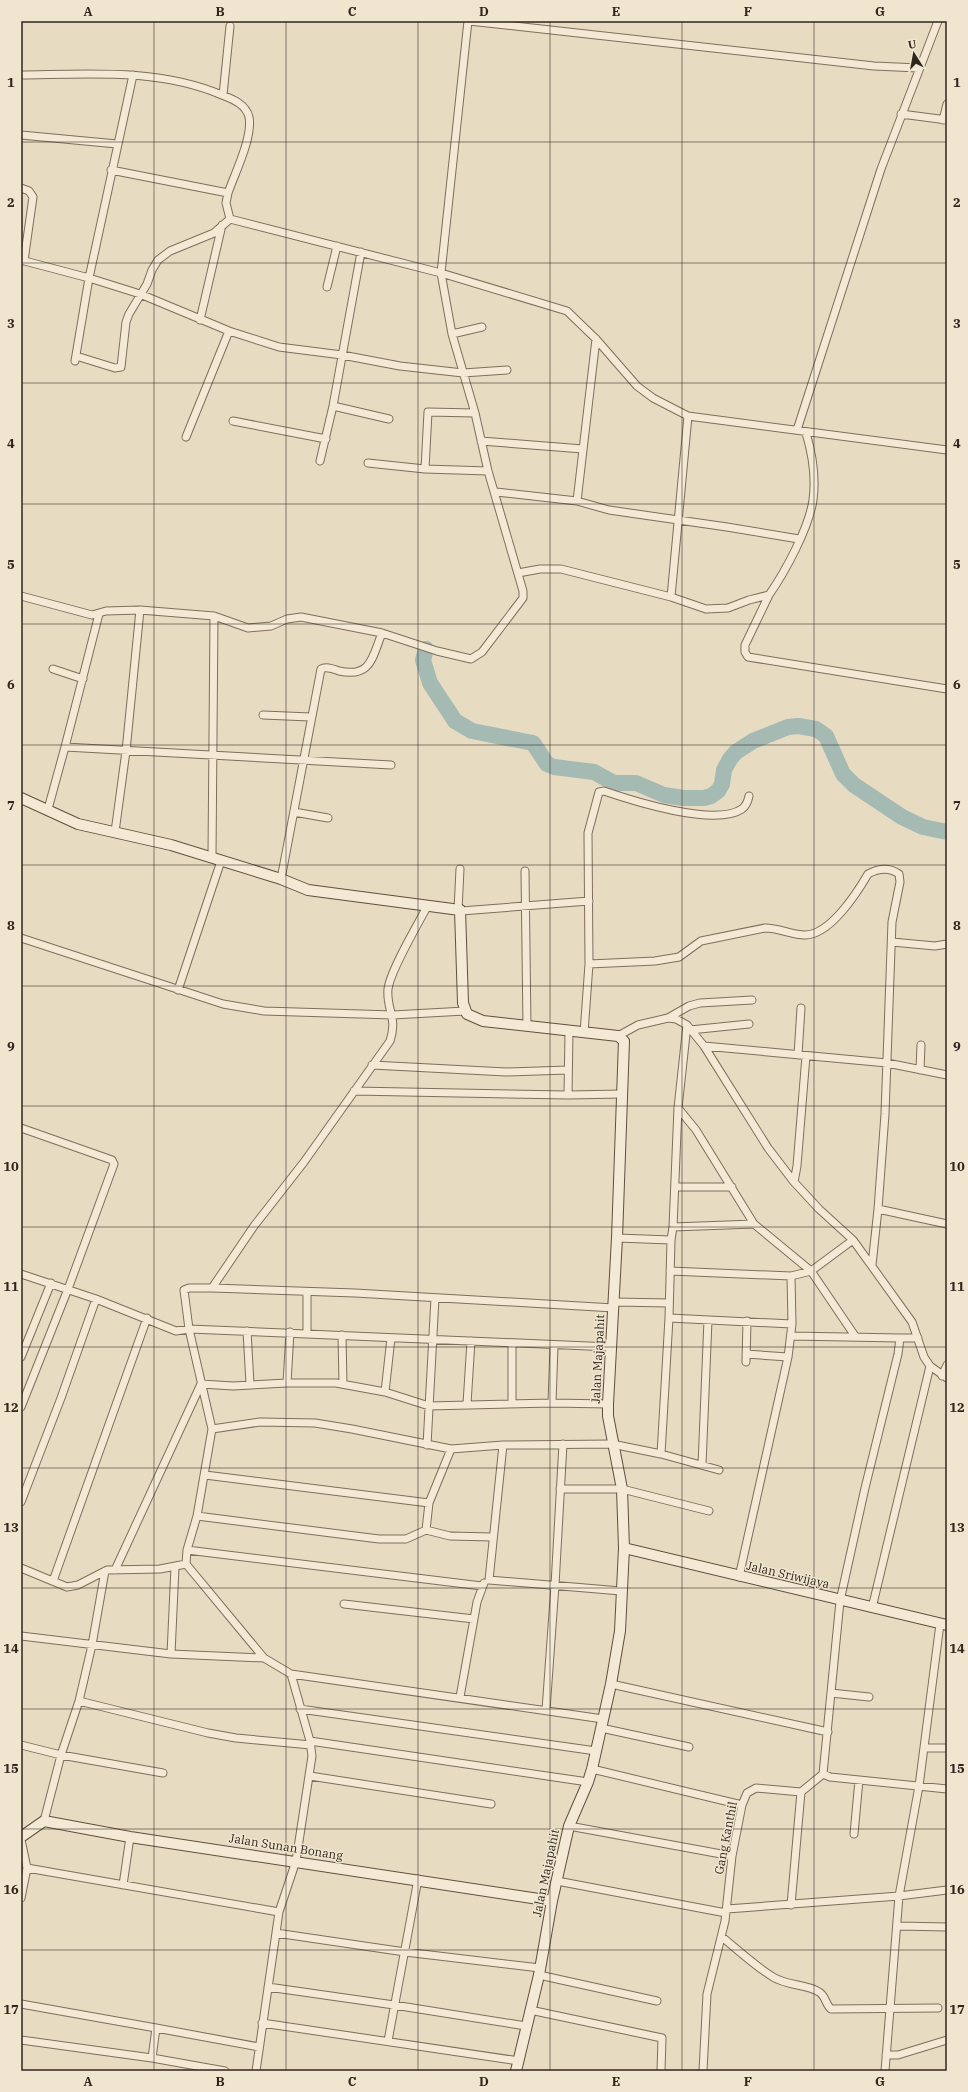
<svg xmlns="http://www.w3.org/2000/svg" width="968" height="2092" font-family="'IBM Plex Serif',serif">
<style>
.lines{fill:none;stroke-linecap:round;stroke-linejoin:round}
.river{stroke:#a4bab3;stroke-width:16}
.street-casing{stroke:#7f6e5c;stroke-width:9}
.secondary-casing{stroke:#604f3f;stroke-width:12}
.street{stroke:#f3e9d4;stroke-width:7}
.secondary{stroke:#f3e9d4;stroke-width:10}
.grid{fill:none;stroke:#30261e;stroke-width:1;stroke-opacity:0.55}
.labels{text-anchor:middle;stroke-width:3;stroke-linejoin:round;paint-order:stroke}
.street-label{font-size:12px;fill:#30261e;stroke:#f0e6d0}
.neatline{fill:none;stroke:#30261e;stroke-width:1.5}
.grid-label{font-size:13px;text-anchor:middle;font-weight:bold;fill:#30261e}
</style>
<rect width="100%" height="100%" fill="#e7dbc2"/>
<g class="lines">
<path class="river" d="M426,649L423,660L430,683L455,721L472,731L533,743L547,764L554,767L594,772L614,783H636L664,795L683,798H704L711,796L718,791L722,784L724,770L730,759L736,752L753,741L788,727L798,726L816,729L826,736L843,774L854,785L902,817L923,827L947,832"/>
<g class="street-casing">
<path id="street" d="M469,21L874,66L919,68
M21,75C88,74 158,68 222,95C232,99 246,104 249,117C253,137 235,173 228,193L226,203L230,219L441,273L567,311L596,339L637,386L653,398L688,416L947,450
M223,95L230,26
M901,114L947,120
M943,120L947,104
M21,135L117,144
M111,170L228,193
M21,188L29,191L33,197L24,261
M21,260L89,278L140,294L229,331L279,347L342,355L400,366L463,373L507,370
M327,287L337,246
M200,320L222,225
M452,334L482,327
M76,356L115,368L121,367L126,322L129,314L147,284L152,270L158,260L170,251L214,233L230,219
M75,361L89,278L133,75
M333,406L389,419
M233,421L326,439
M797,430L881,169L938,21
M186,437L229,331
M481,441L583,449
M320,461L333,406L361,252
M368,463L425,469L488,471
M425,469L428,412L475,413
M496,492L577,501L609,510L727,527L799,539
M577,501L596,339
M518,573L540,569H561L671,597L706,609L728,608L749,600L769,595C785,572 809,528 813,500C816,478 812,453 806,433
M769,595L745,645V652L748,657L947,689
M21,596L92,615L106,611L140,610L126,751L115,832
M671,597L688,416
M140,610L214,616
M53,669L83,679
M263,715L310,717
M65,747L391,765
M48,809L65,747L99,614
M294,812L328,818
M212,857L214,616L248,628L271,626L287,619L301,617L382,633
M525,871L527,1027
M281,879L321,669C326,666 333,669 339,671C371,678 372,658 382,633L437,651L471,659L482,652L523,598V591L488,471L475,413L452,334L441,273L468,21
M458,910L460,869
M461,911L589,901
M21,938L223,1004L264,1011L393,1015L465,1011
M892,942L935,946L947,944
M589,964L655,961L679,957L701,941L765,928C779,928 792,935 805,935C830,935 857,893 868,874C879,868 889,867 899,874L900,882L892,922L885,1114L878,1209L872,1265
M178,990L221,861
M687,1025L704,1046L887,1063L947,1075
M690,1030L749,1024
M584,1033L589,964L588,833L599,792L604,791C633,801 715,827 742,809C746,806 748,801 749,796
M618,1036L638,1025L668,1018L689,1006L700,1003L752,1000
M704,1046L768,1148L794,1182L819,1209L853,1240L912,1322L924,1357L930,1366L947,1378
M798,1055L801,1008
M372,1065L506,1072L568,1070
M920,1070L921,1045
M354,1091L568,1095L622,1094
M568,1095L569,1031
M678,1108L696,1130L754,1224L811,1271L855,1336
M21,1128L112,1160L114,1164L68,1289L21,1407
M794,1182L797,1166L806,1056
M675,1187H732
M878,1209L947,1224
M673,1227L754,1224
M617,1238L671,1240
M670,1271L791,1276
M21,1274L96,1299L176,1331L189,1329L611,1347
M212,1288L355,1293L614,1308
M614,1302L669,1303
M669,1318L792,1324
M247,1331L250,1384
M307,1333V1293
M342,1335L343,1384
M791,1336L900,1338
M512,1344V1404
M746,1354L788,1357
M21,1357L51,1283
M746,1362L747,1321
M942,1376L947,1365
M287,1383L290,1332
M385,1392L391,1338
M552,1403L554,1346
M467,1404L471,1341
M212,1429L260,1422L315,1423L352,1429L451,1449L503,1445L612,1444L661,1454L719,1470
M427,1445L435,1298
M503,1445L489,1580L621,1591
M661,1454L669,1318L671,1240L673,1227L678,1108L687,1025L676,1019L668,1018
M702,1465L708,1320
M205,1475L429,1503
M560,1489H622L709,1511
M21,1502L61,1398L96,1299
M197,1516L379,1539H406L426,1530L429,1503L451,1449
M426,1530L450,1536L492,1537
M187,1550L482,1586
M186,1564L264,1658L291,1674L603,1719
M21,1568L67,1587L78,1585L107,1570L160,1569L186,1564L187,1550L197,1516L212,1429L189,1329L184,1290L189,1288H212L254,1226L304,1162L390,1041C398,1018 386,1009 388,989C390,971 418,924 428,905
M115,1570L201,1384L233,1386L287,1383H336L385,1392L429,1406L552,1403L608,1404
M739,1577L788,1357L792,1324L791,1276L811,1271L853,1240
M53,1581L147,1318
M344,1604L474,1619
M872,1608L930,1366
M21,1636L171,1654L264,1658
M171,1654L175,1567
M611,1684L828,1732
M831,1693L869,1697
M460,1697L477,1602L484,1583
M79,1701L208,1733L236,1738L311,1745
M300,1709L596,1751
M546,1710L555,1585L563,1444
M601,1728L689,1747
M310,1741L588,1782
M21,1745L61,1755L163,1773
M924,1748H947
M592,1769L742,1805
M823,1774L830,1777L947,1789
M310,1776L491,1804
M801,1792L823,1774L840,1601L865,1488L898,1354L900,1338H918
M44,1821L61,1755L79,1701L92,1645L105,1571
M569,1826L732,1856
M854,1834L859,1780
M21,1840L27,1868L21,1898
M27,1868L279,1912
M557,1881L726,1913
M123,1885L130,1837
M791,1905L801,1792
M727,1909L899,1896L947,1890
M898,1926L947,1927
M276,1933L405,1952L540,1968
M722,1937C738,1950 755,1966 773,1977C787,1986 807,1984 819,1992C826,1996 825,2004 831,2009L938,2008
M539,1975L657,2001
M268,1987L394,2005L526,2026
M21,2004L156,2028
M530,2010L662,2038L661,2071
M262,2023L519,2061
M21,2040L152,2058L156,2028L259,2047
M388,2041L418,1879
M886,2055H898L947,2040
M152,2058L225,2071
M256,2071L279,1912L296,1861L312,1756L310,1741L291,1674
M703,2071L707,1994L725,1921L732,1856L742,1805L747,1793L756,1788L801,1792
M885,2071L899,1896L919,1786L940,1624"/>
</g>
<g class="secondary-casing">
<path id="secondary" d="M21,798L78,824L171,845L281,879L308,890L460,910L463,1003L467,1014L483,1021L618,1036L624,1041L617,1238L608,1404V1416L622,1489L624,1548L620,1631L611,1684L592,1769L588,1782L569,1826L552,1901L539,1975L516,2071
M624,1548L947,1625
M21,1837L44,1821L130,1837L552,1901"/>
</g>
<use href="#street" class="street"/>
<use href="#secondary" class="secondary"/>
</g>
<path class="grid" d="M154,21V2071M286,21V2071M418,21V2071M550,21V2071M682,21V2071M814,21V2071M21,142H947M21,263H947M21,383H947M21,504H947M21,624H947M21,745H947M21,865H947M21,986H947M21,1106H947M21,1227H947M21,1347H947M21,1468H947M21,1588H947M21,1709H947M21,1829H947M21,1950H947"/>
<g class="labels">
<g class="street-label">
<text transform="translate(598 1359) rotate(-87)" y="4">Jalan Majapahit</text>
<text transform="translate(788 1575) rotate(13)" y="4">Jalan Sriwijaya</text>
<text transform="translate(726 1838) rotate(-79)" y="4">Gang Kanthil</text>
<text transform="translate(286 1847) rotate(9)" y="4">Jalan Sunan Bonang</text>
<text transform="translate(546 1873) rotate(-78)" y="4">Jalan Majapahit</text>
</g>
</g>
<rect width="968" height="2092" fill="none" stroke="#f0e6d0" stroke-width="44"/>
<g transform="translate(914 54) rotate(349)" stroke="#f0e6d0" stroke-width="3" paint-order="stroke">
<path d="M0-3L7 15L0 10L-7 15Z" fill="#30261e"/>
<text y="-6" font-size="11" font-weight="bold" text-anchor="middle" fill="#30261e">U</text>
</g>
<rect x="22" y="22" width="924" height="2048" class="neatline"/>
<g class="grid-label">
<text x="88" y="16">A</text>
<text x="220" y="16">B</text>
<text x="352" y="16">C</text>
<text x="484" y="16">D</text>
<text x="616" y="16">E</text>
<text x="748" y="16">F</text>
<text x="880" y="16">G</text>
<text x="11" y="87">1</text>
<text x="957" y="87">1</text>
<text x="11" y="207">2</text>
<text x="957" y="207">2</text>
<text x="11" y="328">3</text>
<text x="957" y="328">3</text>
<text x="11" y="448">4</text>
<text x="957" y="448">4</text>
<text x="11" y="569">5</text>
<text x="957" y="569">5</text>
<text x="11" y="689">6</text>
<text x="957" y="689">6</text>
<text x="11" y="810">7</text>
<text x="957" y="810">7</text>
<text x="11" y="930">8</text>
<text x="957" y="930">8</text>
<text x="11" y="1051">9</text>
<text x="957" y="1051">9</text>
<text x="11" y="1171">10</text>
<text x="957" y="1171">10</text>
<text x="11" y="1291">11</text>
<text x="957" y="1291">11</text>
<text x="11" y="1412">12</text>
<text x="957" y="1412">12</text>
<text x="11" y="1532">13</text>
<text x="957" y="1532">13</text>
<text x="11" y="1653">14</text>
<text x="957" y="1653">14</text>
<text x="11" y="1773">15</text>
<text x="957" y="1773">15</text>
<text x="11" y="1894">16</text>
<text x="957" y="1894">16</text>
<text x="11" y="2014">17</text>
<text x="957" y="2014">17</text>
<text x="88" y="2086">A</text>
<text x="220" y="2086">B</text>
<text x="352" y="2086">C</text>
<text x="484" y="2086">D</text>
<text x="616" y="2086">E</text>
<text x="748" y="2086">F</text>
<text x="880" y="2086">G</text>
</g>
</svg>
